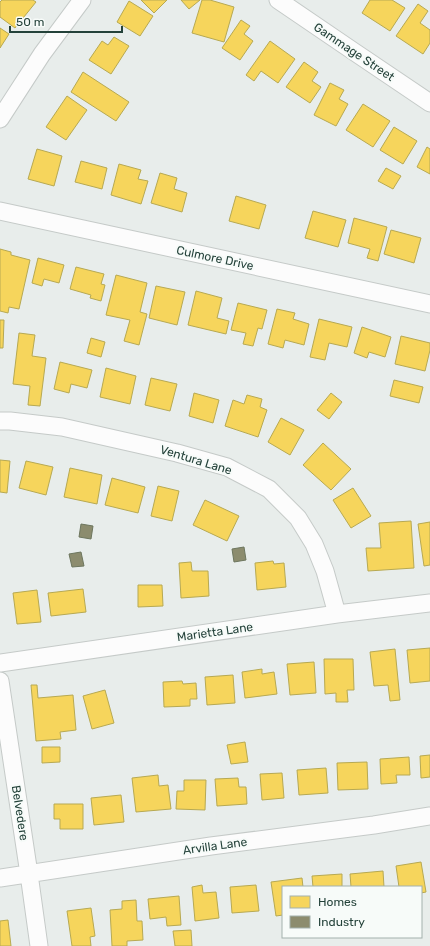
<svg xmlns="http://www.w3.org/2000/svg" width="430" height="946" font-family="Rubik,sans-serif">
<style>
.homes{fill:#f6d55c;stroke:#b7a952}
.industry{fill:#8c8c6e;stroke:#6d765e}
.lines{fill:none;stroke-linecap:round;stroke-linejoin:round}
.minor-casing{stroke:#c5cac8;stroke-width:19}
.minor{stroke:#fcfcfc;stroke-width:17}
.labels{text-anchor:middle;stroke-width:4;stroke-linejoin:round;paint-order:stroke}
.street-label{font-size:12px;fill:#24423a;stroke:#f7fbf9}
</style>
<rect width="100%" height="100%" fill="#e8edeb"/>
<path class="homes" d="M2,0H33L36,2L15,28L0,17V2Z
M141,0H167L154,13Z
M181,0H200L189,9Z
M202,0H210L234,7L224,42L192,33Z
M370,0H392L405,8L390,31L362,13Z
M129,1L153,16L140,36L117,22Z
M418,4L428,11L420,23L430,30V43L423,54L396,36Z
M241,20L250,26L244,34L253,41L240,60L222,48Z
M0,28L9,34L0,48Z
M114,37L129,46L111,74L89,60L102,41L108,45Z
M270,41L295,59L278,83L261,71L254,81L246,75Z
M304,62L318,72L312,81L321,87L310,103L286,87Z
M83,72L129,102L116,121L71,92Z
M330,83L344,90L339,99L348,104L336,126L314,115Z
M67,96L87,110L66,140L46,127Z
M363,104L390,121L373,147L346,130Z
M394,127L417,141L403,164L380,150Z
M427,147L430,149V174L417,167Z
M37,149L62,156L54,186L28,179Z
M81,161L107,168L102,189L75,182Z
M119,164L141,170L138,179L148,181L141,204L111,195Z
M386,168L401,176L393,189L378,181Z
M160,173L177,178L174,189L187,193L182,212L151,203Z
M236,196L266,205L259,229L229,221Z
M313,211L346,220L338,247L305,238Z
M354,218L387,227L378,261L367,258L370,249L348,243Z
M391,230L421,238L414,263L384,254Z
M0,249L11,252V255L30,260L19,309L9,307L8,313L0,311Z
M38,258L64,265L59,283L44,279L42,286L32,283Z
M76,267L104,274L101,284L105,285L101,301L90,298L91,295L70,289Z
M116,275L147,283L140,312L147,314L139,345L124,341L130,320L106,315Z
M156,286L185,292L177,325L149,318Z
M196,291L222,298L217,318L229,321L226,334L188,325Z
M238,303L267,310L262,329L258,328L253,346L243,344L246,333L231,330Z
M277,309L295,313L293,319L309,324L304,345L285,340L283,348L268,344Z
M319,319L352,327L347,347L329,343L325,360L310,357Z
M0,320H4L3,348H0Z
M362,327L391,337L385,357L369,352L367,358L354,353Z
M19,333L35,335L32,356L46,358L40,406L28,405L30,386L13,384Z
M401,336L430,343V350L425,371L395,364Z
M91,338L105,342L101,357L87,353Z
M60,362L92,370L87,388L71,384L69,393L54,389Z
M106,368L136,376L130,404L100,397Z
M151,378L177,384L170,411L145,405Z
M394,380L423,387L419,403L390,396Z
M194,393L219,400L213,423L189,416Z
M331,393L342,402L329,419L317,410Z
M247,395L262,399L260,407L267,410L258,437L225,426L233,400L244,404Z
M281,418L304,430L290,455L268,442Z
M323,443L351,469L331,490L303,465Z
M0,460L10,461L7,493L0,492Z
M26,461L53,467L46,495L19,488Z
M70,468L102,475L97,504L64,497Z
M112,478L145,487L138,513L105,505Z
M158,486L179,491L172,521L151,516Z
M353,488L371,516L351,528L333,500Z
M205,500L239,516L227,541L193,525Z
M411,521L414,568L368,571L366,548H381L379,523Z
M430,522V565L424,566L418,524Z
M273,561L274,564L284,563L286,587L257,590L255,563Z
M191,562L192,571H208L209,596L181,598L179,563Z
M138,585H162L163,606L138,607Z
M83,589L86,612L51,616L48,593Z
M37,590L41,622L17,624L13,593Z
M430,648V681L410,683L407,650Z
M395,649L400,700L390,701L388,685L374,686L370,652Z
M324,659H353L354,690H347L348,702H336V693L325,694Z
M314,662L316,693L290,695L287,664Z
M262,669V674L274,672L277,694L245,698L242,672Z
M233,675L235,703L207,705L205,677Z
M182,681L183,684L196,683L197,699H190V706L164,707L163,682Z
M31,685H37L38,698L73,695L76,730L60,732L61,739L36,741Z
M105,690L114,723L92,729L83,696Z
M245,742L248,762L231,764L227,745Z
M42,747H60V762L42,763Z
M430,755V777L421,778L420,756Z
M409,757L410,775H396L397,783L381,784L380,759Z
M367,762L368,789L338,790L337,763Z
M326,768L328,793L299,795L297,770Z
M282,773L284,798L262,800L260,774Z
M158,775L159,786L168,785L171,809L136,812L132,778Z
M238,778L239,787H246L247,804L217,806L215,779Z
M184,780H206L205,810L176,809L177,791H184Z
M121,795L124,822L94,825L91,798Z
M54,804H83V829H60V819H54Z
M421,862L426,892L421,893V887H399L396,866Z
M383,871L384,887H351L350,874Z
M342,874V887H313L312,876Z
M302,878L303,887H283V915L276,916L271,882Z
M202,885L203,893L216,892L219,918L195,921L192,887Z
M256,885L259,911L232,913L230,887Z
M179,896L181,925L167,926L166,917L150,919L148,899Z
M136,900L137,921H142L143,940L127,941V946H112L110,910L122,909V901Z
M91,908L95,936L90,937L91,946H72L67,911Z
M8,920L11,946H0V921Z
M191,930L192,946H175L173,931Z"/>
<path class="industry" d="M81,524L93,526L91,539L79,537Z
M244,547L246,560L234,562L232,549Z
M81,552L84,566L72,567L69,554Z"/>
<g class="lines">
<g class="minor-casing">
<path id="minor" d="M278,0L353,51L430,103
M0,119L42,54L82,0
M0,211L430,304
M0,421H10L62,427L177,453L227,467L269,489L298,518L314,544L325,571L337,614
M0,663L337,614L430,603
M0,681L29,874L39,946
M0,878L211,846L374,825L430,816"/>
</g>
<use href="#minor" class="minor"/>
</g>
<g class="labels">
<g class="street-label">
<text transform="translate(354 52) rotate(34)" y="4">Gammage Street</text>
<text transform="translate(215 258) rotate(12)" y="4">Culmore Drive</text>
<text transform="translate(196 460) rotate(17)" y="4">Ventura Lane</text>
<text transform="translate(215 632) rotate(-8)" y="4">Marietta Lane</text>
<text transform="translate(20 813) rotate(81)" y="4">Belvedere</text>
<text transform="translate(215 846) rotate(-8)" y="4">Arvilla Lane</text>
</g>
</g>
<rect x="282" y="886" width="140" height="52" fill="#f7fbf9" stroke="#a3b1ad"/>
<rect x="290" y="896" width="20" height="12" fill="#f6d55c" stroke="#a3b1ad"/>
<text x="318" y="906" font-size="12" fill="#24423a">Homes</text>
<rect x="290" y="916" width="20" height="12" fill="#8c8c6e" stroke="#a3b1ad"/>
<text x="318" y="926" font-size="12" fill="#24423a">Industry</text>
<path d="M10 26v6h112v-6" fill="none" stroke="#24423a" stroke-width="2"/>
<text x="16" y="26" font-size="12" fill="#24423a" stroke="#f7fbf9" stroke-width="3" paint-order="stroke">50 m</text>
</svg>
